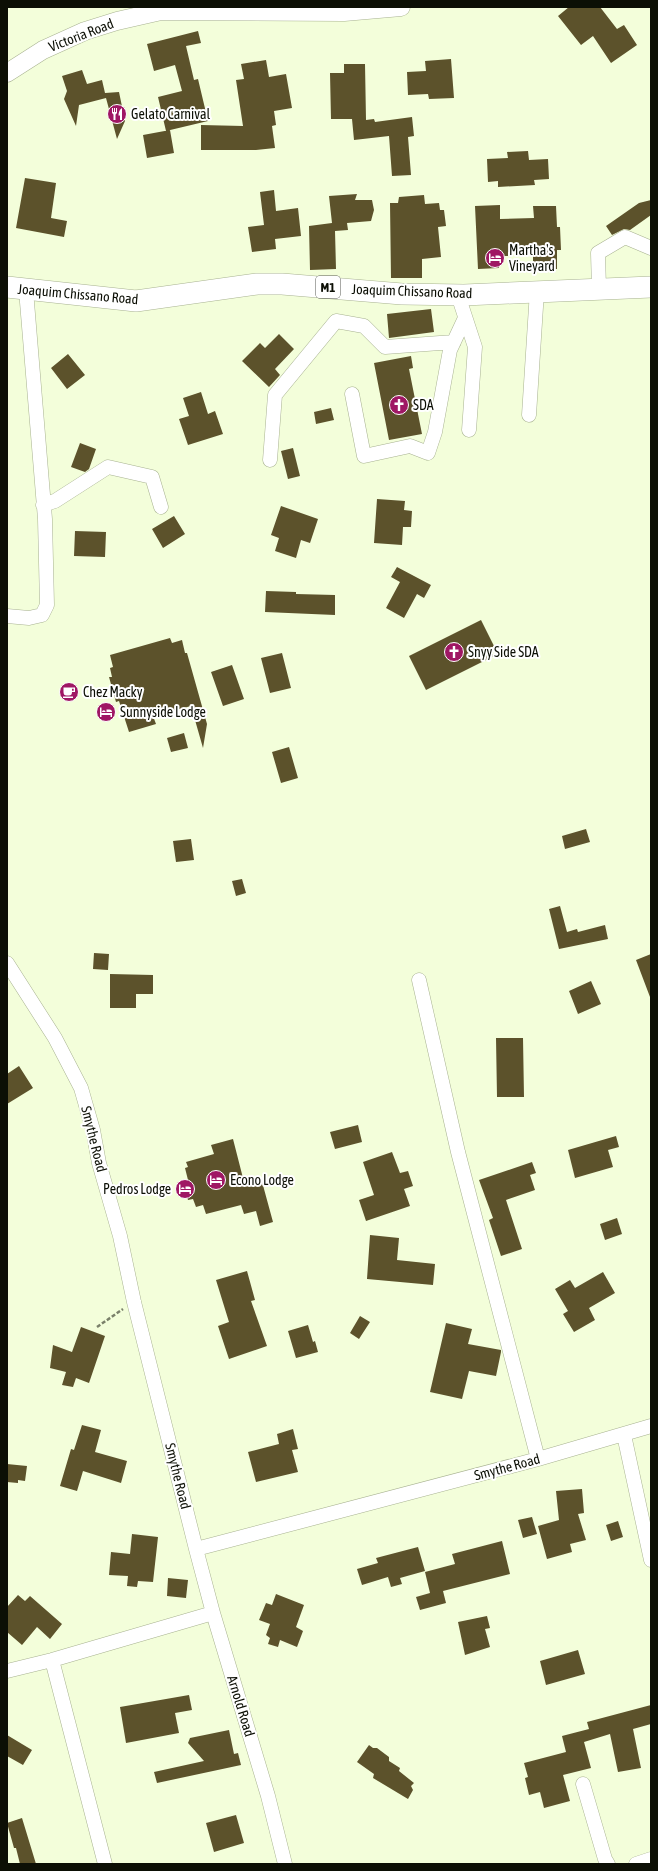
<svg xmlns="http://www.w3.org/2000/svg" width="658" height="1871" font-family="'Asap Condensed',sans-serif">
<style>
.building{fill:#5c522b}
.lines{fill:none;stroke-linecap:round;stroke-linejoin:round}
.minor-casing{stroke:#a8b291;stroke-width:15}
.major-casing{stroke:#a8b291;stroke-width:19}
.highway-casing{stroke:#a8b291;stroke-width:22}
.path{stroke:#7a806a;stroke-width:2.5;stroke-dasharray:4 2;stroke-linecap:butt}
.minor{stroke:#fff;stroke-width:14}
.major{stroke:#fff;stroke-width:18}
.highway{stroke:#fff;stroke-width:21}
.labels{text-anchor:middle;stroke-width:4;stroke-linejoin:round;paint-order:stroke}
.shield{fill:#fff;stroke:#555750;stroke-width:1}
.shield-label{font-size:13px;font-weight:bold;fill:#0c0f05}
.street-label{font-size:14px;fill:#0c0f05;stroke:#fff}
.poi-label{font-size:14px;fill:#0c0f05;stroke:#fff;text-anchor:start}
</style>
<rect width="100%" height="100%" fill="#f3feda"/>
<path class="building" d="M569,7H600L617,29L624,25L637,45L611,63L593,36L581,45L558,16Z
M198,31L201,43L186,46L194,80L198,79L208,121L166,131L158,97L182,91L175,65L154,71L147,44Z
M451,59L454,98L429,99L428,94L408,95L407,72L426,71L425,61Z
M266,60L269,77L286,74L292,108L274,111L276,125L272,126L275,148L256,150H201V125L243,126L236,80L244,79L241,64Z
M344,64H365L366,120L374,119L375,122L412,117L414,136L408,137L411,175L392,176L389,136L354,140L352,119H331L330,73H344Z
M82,70L87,84L102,80L105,93L119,92L125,121L117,139L106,98L79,105L76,126L64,99L67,91L62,76Z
M170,130L174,153L147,158L143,135Z
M528,151L529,160L548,159L549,179L534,180L535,185L498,187V181L488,182L487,159L508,158L507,152Z
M25,178L56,183L51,218L67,221L64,237L16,228Z
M274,190L276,211L298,208L301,236L275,239L276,249L252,252L248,227L264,225L260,192Z
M357,194L355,200H372L374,210L371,221L347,223L348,230L335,231L336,269L310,270L309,226L332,223L329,196Z
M424,195L425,204L439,203L440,210H444L446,226L438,227L441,257L422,259V278H391L390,203H398L399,197Z
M651,200V215L630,230L624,229L612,235L606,226L639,203Z
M500,205V219L534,218L533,206H556L557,227H560L561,250H557V269H533V252H508V256H499V268L478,269L475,206Z
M431,309L434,332L389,338L387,314Z
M279,334L294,349L275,369L280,375L269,387L242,361L260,343L265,348Z
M68,354L85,375L67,389L51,368Z
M411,356L413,368L409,369L422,434L389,440L374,363Z
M201,392L208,414L215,411L223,434L188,445L179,419L189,416L183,398Z
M331,408L334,420L316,424L314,412Z
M80,443L96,449L89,469L85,472L71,467Z
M293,448L300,476L288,479L281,451Z
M377,499L405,501L404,510L412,511L411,527H403L402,545L374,543Z
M281,506L318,519L310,543L301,540L296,558L275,551L279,538L271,535Z
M174,516L185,534L163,548L152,529Z
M75,531L106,532L105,557L74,556Z
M397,567L431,585L424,598L417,594L404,618L386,608L400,582L391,577Z
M266,591L296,592V594L335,595V615L265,612Z
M481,620L494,646L490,649L494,656L426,690L409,656Z
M170,638L172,643L182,640L185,653H187L207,724L203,748L191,706L153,716L156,724L129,732L119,701L116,702L109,677H112L110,668L113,667L110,655Z
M282,653L291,688L270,693L261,658Z
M232,665L244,699L223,706L211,672Z
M184,733L188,748L171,752L167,738Z
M289,747L298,778L281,783L272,752Z
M586,829L590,842L565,849L562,836Z
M191,839L194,860L176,862L173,841Z
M242,879L246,893L236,896L232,881Z
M560,906L567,932L577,929L578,932L605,925L608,939L559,949L549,909Z
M94,953L109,954L108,970L93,969Z
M651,954V997H650L636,960Z
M110,974L153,975V994H136V1008H110Z
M591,981L601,1004L578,1014L569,991Z
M496,1038H523L524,1097H497Z
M19,1066L33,1088L7,1104V1074Z
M358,1125L362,1142L335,1149L330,1132Z
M616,1136L619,1147L608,1150L613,1167L575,1178L568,1150Z
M233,1139L244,1182L261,1178L273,1222L260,1226L256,1211L244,1214L241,1205L206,1214L203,1205L196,1207L193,1199L188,1200L185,1189L190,1188L185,1168L188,1167L186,1162L214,1154L211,1145Z
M392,1152L400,1173L408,1171L413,1186L404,1189L410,1206L366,1221L359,1200L374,1195L363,1162Z
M532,1162L536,1173L530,1175L535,1190L506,1200L522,1249L501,1256L489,1220L493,1218L479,1180Z
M617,1218L622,1234L605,1240L600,1224Z
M370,1235L399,1238L397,1260L435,1264L433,1285L367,1279Z
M247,1271L255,1300L251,1301L267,1346L229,1359L218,1326L229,1322L216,1280Z
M603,1272L615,1293L589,1308L595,1320L574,1332L563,1314L568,1311L555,1289L570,1280L575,1288Z
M360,1316L370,1322L359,1339L350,1333Z
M446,1323L472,1329L468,1344L501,1350V1352L496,1376L469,1371L462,1399L430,1392Z
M308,1325L313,1342L315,1341L318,1352L296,1358L288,1331Z
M81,1327L105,1336L89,1383L76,1378L73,1387L62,1385L66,1372L50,1368L53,1345L72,1352Z
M82,1425L101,1430L95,1452L127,1461L121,1483L83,1471L77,1491L60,1486L71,1449L74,1450Z
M293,1429L298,1449L292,1450L298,1472L256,1482L248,1452L279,1444L277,1434Z
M7,1464L27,1466L25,1481L18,1480V1483L7,1482Z
M582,1489L584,1513L578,1514L586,1540L570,1544L572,1552L547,1559L538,1526L559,1520L556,1491Z
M532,1517L537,1534L523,1538L518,1520Z
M618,1521L623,1537L611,1541L606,1525Z
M132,1534L158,1537L153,1582L138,1581L137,1587L127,1586L128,1576L109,1575L111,1552L130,1554Z
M502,1541L510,1574L443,1591L446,1603L420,1610L416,1597L430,1593L425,1572L455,1564L452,1554Z
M418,1547L425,1571L400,1578L402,1584L391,1587L388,1577L362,1585L357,1569L378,1563L376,1558Z
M168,1578L188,1580L186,1598L167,1596Z
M276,1594L304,1605L296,1627L303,1631L297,1647L280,1640L278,1647L268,1644L270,1638L266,1635L270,1624L259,1620L266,1603L272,1605Z
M18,1595L25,1601L30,1596L62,1624L50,1639L37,1627L22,1645L7,1632V1607Z
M487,1616L490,1628L485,1629L490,1647L465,1655L458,1622Z
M578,1650L585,1674L546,1685L540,1661Z
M189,1695L192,1710L175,1713L179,1733L126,1743L120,1707Z
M651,1705V1724L633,1729L641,1768L618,1772L610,1734L584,1742L591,1768L563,1775L570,1801L544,1808L540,1792L529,1795L525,1778L528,1777L524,1763L566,1752L562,1736L589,1729L587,1722Z
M229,1730L234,1754L238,1753L241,1765L157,1783L154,1772L204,1761L188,1743L190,1738Z
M7,1735L32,1750L23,1765L7,1756Z
M369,1745L373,1748H377L389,1757V1761L400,1768L399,1771L414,1783L411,1786L413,1790L408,1799L373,1778L374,1774L357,1762Z
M236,1815L244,1843L214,1852L206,1823Z
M22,1818L36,1864H20L16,1848H14L7,1823Z"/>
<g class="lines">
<g class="minor-casing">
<path id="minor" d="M599,289L598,253L625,237L651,248
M458,295L475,347L469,430
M352,394L364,456L410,446L428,453L435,432L450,350L465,318
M529,415L537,291
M270,460L275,395L336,321L364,326L385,347L454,342
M43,505L55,501L108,467L152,477L161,507
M7,616L29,618L42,615L47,605L45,519L26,290
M7,963L55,1038L81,1088L93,1130L99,1163L120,1236L134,1302L196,1549L213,1613L268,1796L285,1864
M419,980L458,1152L538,1459
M624,1435L651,1560
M196,1549L538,1459L651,1426
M52,1660L105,1864
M7,1671L52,1660L213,1613
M583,1784L605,1859L608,1864
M636,1864L651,1859"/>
</g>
<g class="major-casing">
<path id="major" d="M7,73L43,50L85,31L117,21L161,11L344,12L401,7"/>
</g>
<g class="highway-casing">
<path id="highway" d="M7,287L136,301L257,284H282L402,294L464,295L651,287"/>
</g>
<path class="path" d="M97,1327L123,1309"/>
<use href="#minor" class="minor"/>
<use href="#major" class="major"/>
<use href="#highway" class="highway"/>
</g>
<defs>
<g id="restaurant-disc" transform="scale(1)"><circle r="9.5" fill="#9f1764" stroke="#fff"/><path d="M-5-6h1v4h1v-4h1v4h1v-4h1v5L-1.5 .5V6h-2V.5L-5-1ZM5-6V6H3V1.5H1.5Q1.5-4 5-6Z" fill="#fff"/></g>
<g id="hotel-disc" transform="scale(1)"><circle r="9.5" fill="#9f1764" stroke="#fff"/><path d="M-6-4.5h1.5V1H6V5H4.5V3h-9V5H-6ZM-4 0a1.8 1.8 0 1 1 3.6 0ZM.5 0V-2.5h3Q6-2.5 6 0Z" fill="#fff"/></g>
<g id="church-disc" transform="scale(1)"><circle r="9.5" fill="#9f1764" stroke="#fff"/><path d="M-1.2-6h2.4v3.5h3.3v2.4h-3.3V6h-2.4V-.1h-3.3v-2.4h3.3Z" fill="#fff"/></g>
<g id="cafe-disc" transform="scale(1)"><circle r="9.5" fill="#9f1764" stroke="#fff"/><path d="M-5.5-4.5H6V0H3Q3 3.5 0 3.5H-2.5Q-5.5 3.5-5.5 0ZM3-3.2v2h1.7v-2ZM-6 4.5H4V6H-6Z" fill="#fff"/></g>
</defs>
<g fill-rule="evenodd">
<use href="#restaurant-disc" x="117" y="114"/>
<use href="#hotel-disc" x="495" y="258"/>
<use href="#church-disc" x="399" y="405"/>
<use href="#church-disc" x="454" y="652"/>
<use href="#cafe-disc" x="69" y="692"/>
<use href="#hotel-disc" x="106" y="712"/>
<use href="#hotel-disc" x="216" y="1180"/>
<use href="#hotel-disc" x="185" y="1189"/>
</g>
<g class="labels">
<rect class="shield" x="316" y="276" width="24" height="22" rx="3"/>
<g class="shield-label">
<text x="328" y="292">M1</text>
</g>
<g class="street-label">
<text transform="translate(81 35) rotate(-21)" y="5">Victoria Road</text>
<text transform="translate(412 291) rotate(2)" y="5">Joaquim Chissano Road</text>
<text transform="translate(78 294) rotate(5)" y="5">Joaquim Chissano Road</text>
<text transform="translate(94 1139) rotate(76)" y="5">Smythe Road</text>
<text transform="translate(507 1467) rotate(-15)" y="5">Smythe Road</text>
<text transform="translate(178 1476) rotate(76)" y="5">Smythe Road</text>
<text transform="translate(241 1706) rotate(73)" y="5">Arnold Road</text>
</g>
<g class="poi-label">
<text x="131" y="119">Gelato Carnival</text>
<text x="509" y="255">Martha's<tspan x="509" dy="16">Vineyard</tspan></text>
<text x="413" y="410">SDA</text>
<text x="468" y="657">Snyy Side SDA</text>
<text x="83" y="697">Chez Macky</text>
<text x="120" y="717">Sunnyside Lodge</text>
<text x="230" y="1185">Econo Lodge</text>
<text x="171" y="1194" text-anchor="end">Pedros Lodge</text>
</g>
</g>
<rect width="658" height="1871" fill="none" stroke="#0c0f05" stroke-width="16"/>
</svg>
